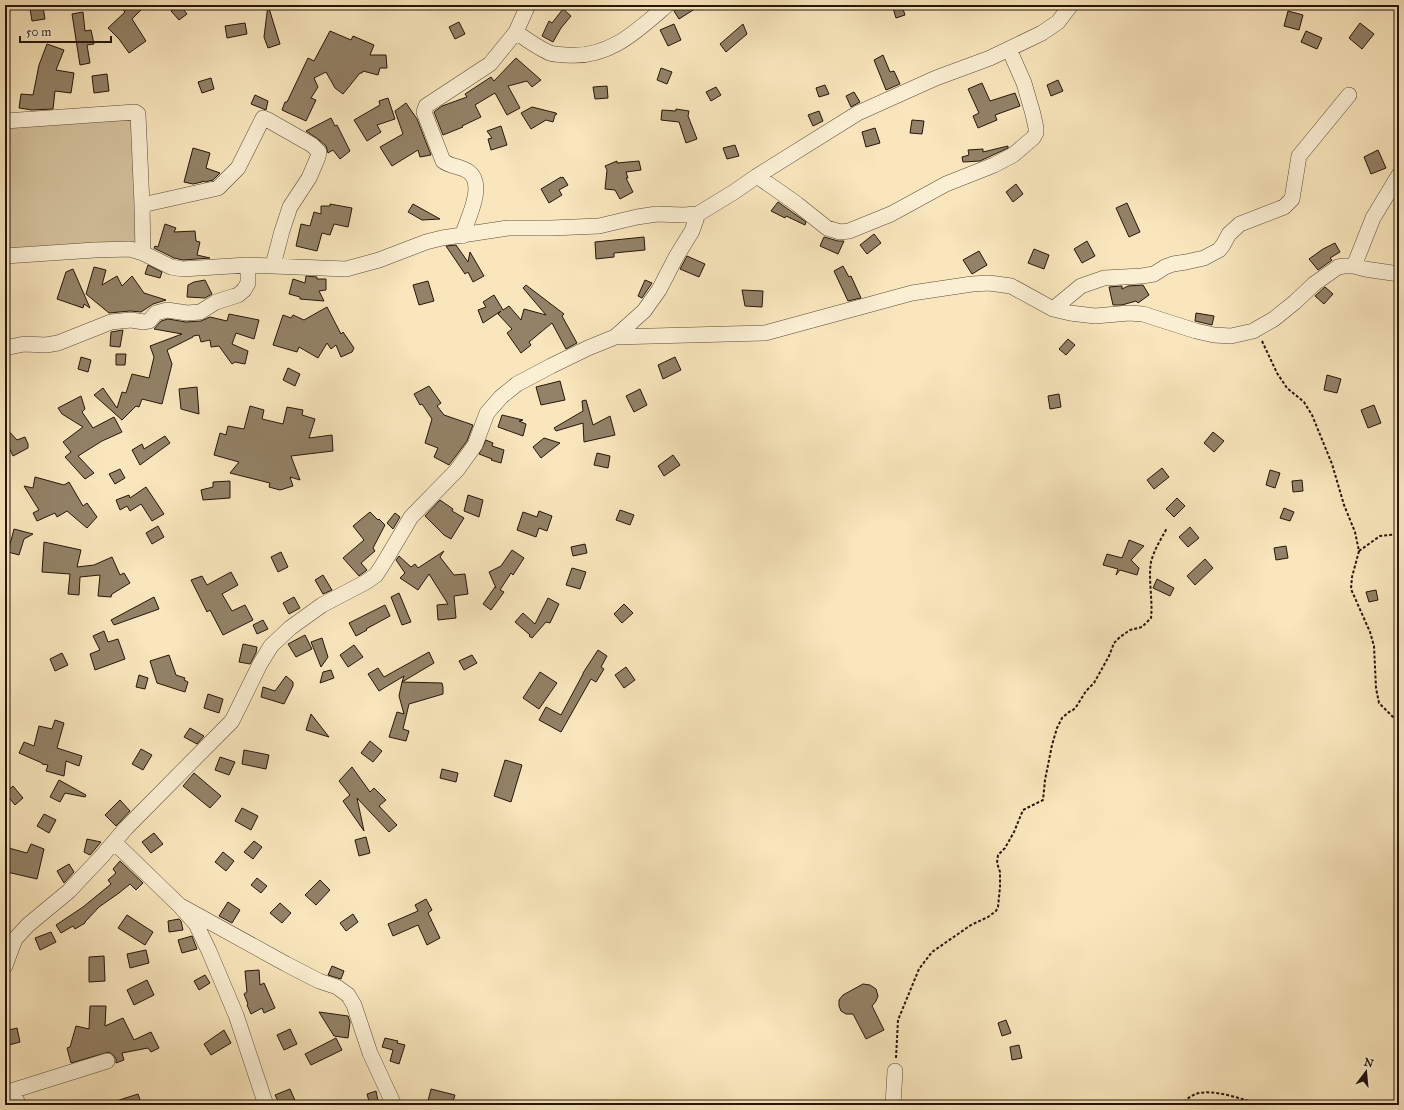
<svg xmlns="http://www.w3.org/2000/svg" width="1404" height="1110" font-family="'IM FELL Great Primer',serif">
<style>
.green{fill:#d5c39e;stroke:#7d6c54}
.building{fill:#938267;stroke:#25160b}
.lines{fill:none;stroke-linecap:round;stroke-linejoin:round}
.minor-casing{stroke:#5a4a37;stroke-width:16}
.path{stroke:#25160b;stroke-width:2;stroke-dasharray:3 2;stroke-linecap:butt}
.minor{stroke:#fbefd3;stroke-width:15}
</style>
<rect width="100%" height="100%" fill="#f9e6bc"/>
<filter id="stains"><feTurbulence type="fractalNoise" baseFrequency=".005" numOctaves="4"/><feColorMatrix values="0 0 0 0 .2 0 0 0 0 .09 0 0 0 0 .02 0 0 0 .5 -.17"/></filter>
<radialGradient id="worn" r=".72"><stop offset=".6" stop-color="#630" stop-opacity="0"/><stop offset="1" stop-color="#630" stop-opacity=".3"/></radialGradient>
<path class="green" d="M144,115L149,242L5,252V124Z"/>
<path class="building" d="M119,5H136L141,10L132,19L146,41L129,53L119,39L108,28L125,12Z
M179,5H180L187,14L179,20L171,11Z
M268,5L280,44L268,48L264,37Z
M676,5H701L679,19L674,11Z
M902,6L905,15L896,18L893,8Z
M43,7L45,19L32,21L30,9Z
M563,9L571,16L561,28L553,42L542,36L549,21L552,23Z
M1288,11L1303,15L1299,30L1284,26Z
M83,12L85,31L91,30L94,44L87,45L90,63L80,65L72,14Z
M459,22L465,34L455,39L449,27Z
M245,23L247,34L227,38L225,26Z
M1360,23L1374,34L1362,49L1349,38Z
M674,24L681,40L668,46L660,30Z
M743,24L747,34L726,52L720,44Z
M330,31L351,40L353,36L374,45L370,55H386L387,68H380L378,75L363,71L362,73H360L343,94L335,88L326,72L314,78L318,87L311,98L316,100L306,121L282,110L285,102H287L308,58L314,61Z
M1306,31L1322,38L1317,49L1301,42Z
M47,44L64,50L56,70L74,73L71,93L55,91L53,109L32,110L19,108L21,94L33,95L39,65Z
M883,55L890,72L894,71L900,84L886,90L874,60Z
M516,58L541,80L532,87L527,81L508,86L520,108L507,115L495,93L475,105L481,117L462,126L463,127L443,135L434,112L442,106L467,97L465,94L491,77L494,81Z
M661,68L672,72L667,84L657,80Z
M107,74L109,91L94,93L92,76Z
M211,78L214,89L202,93L198,82Z
M1058,80L1063,91L1051,96L1047,85Z
M982,83L990,101L1015,93L1020,106L995,115L997,120L978,128L973,116L979,113L968,89Z
M825,85L829,94L819,97L816,88Z
M607,86L608,98L595,99L593,87Z
M716,87L721,95L711,101L706,92Z
M854,92L860,102L851,107L846,96Z
M255,95L268,101L266,110L251,104Z
M388,98L395,119L377,125L381,132L367,141L354,120L380,105L379,101Z
M406,103L417,119L431,155L420,157L418,150L392,166L380,147L403,134L395,111Z
M532,107L556,113L557,114L555,115L553,122L546,120L531,129L521,113Z
M676,109L689,111L688,116L697,139L686,143L679,122L661,120L662,110L676,111Z
M819,111L823,121L813,126L808,115Z
M331,118L335,126L337,125L350,151L340,159L333,150L328,153L326,146L318,139L306,131Z
M912,120L924,121L922,134L910,133Z
M501,126L507,145L491,150L488,139L492,138L487,131Z
M875,128L880,143L866,147L862,132Z
M735,145L739,156L727,159L723,148Z
M1008,146V148L980,161L963,162L962,157L969,155L968,150L983,149V152Z
M193,148L210,153L206,168L220,173L213,180L205,182L202,181V182L193,184L184,182Z
M1378,150L1386,168L1371,174L1364,157Z
M617,161V163L639,161L641,170L626,172L628,178H626L633,192L620,199L615,190L605,189L607,170L605,166Z
M561,177V178L563,177L568,185L559,190L562,195L549,203L541,189Z
M1016,184L1023,194L1013,202L1006,192Z
M778,202L806,222L805,225L786,216L785,218L771,211Z
M1127,203L1140,232L1129,237L1116,208Z
M330,204L352,208L348,227L334,224L330,235L322,233L317,251L296,246L301,224L310,226L314,212L321,214V206H330Z
M413,204L440,219L422,220L408,212Z
M165,224L176,228L174,232L195,231L196,241L200,242L197,255L210,258L183,260L174,258L154,248L155,246L158,247Z
M874,234L881,243L867,254L860,245Z
M644,237L645,250L614,253V257L596,259L595,242Z
M824,237L838,241H844L838,254L820,246Z
M1087,241L1095,256L1082,263L1074,249Z
M1335,243L1340,252L1330,258L1332,260L1318,270L1309,259L1323,249Z
M456,245L468,262L470,252L484,276L473,282L468,272L465,274L446,246Z
M1034,249L1049,255L1044,269L1028,263Z
M979,251L987,265L972,274L963,260Z
M687,256L705,264L699,277L680,269Z
M148,265L162,272L160,278L145,274Z
M843,266L849,277L851,276L861,298L848,301L834,271Z
M94,267L106,270L102,285L117,276L122,286L132,276L144,293L166,300L153,304L141,312L130,311L109,313L86,294Z
M73,269L90,308L84,304L83,308L57,299L66,272Z
M306,276L317,277V279H326V290L319,291L324,301L300,299V297L289,294L293,279L305,283Z
M205,280L212,294L205,298L187,297L188,285L194,282Z
M645,280L652,283L642,298L638,296Z
M428,281L434,301L419,305L413,285Z
M526,285L564,314L562,316L577,343L566,349L552,323L529,342L531,345L521,353L507,333L512,329L498,314L501,311L483,323L478,310L486,307L483,302L494,295L503,310L509,306L521,320L524,309L546,315L523,288Z
M1143,285L1149,295L1138,303L1136,301L1122,305H1113L1109,287L1122,286V289L1128,286Z
M1325,287L1333,294L1324,304L1315,296Z
M742,290L763,291L762,307L745,306Z
M327,307L341,334L343,332L354,348L352,352L341,357L336,345L331,349L327,343L318,358L299,347L297,352L273,345L283,315L291,318L293,315L304,320Z
M1196,313L1214,316L1212,325L1195,321Z
M229,314L259,320L254,339L236,333L232,344L248,351L245,364L235,362L232,364L219,346L211,347L210,340L201,342L199,335L193,336V337L167,350L172,364L162,404L142,399L139,407L136,406L122,420L94,395L103,388L117,408L122,392L126,393L132,374L149,378L154,357L150,346L182,334L154,329L161,321L168,319L186,322L201,321L210,317L227,321Z
M123,330L120,347L110,346L111,332Z
M1068,339L1075,345L1066,355L1059,349Z
M116,354H126L125,365H116Z
M81,357L91,360L88,372L78,369Z
M675,357L681,370L663,379L658,365Z
M288,368L300,374L295,386L283,380Z
M1327,375L1341,379L1337,393L1324,390Z
M560,381L565,400L541,405L536,387Z
M429,386L441,403L437,406L444,415L473,425L467,441L449,465L434,457L438,448L425,443L432,419L422,404L420,405L414,394Z
M197,387L199,414L181,409L179,389Z
M640,389L647,405L634,412L626,396Z
M1059,394L1061,407L1050,409L1048,396Z
M81,396L85,409L82,412L93,428L114,417L122,432L102,441L78,456L94,473L85,479L65,457L71,452L63,442L83,427L62,414L58,408Z
M586,400L593,425L610,416L615,435L584,442L583,423L556,431L554,428L583,411L582,401Z
M1374,405L1381,423L1368,428L1361,410Z
M250,406L264,410L262,419L283,424L287,407L303,410L302,415L315,419L309,438L332,435L333,451L291,456L300,480L290,477L293,486L280,490L269,487L270,483L230,473L239,462L214,455L220,433L226,435L228,426L244,429Z
M502,415L523,420L519,421L526,424L523,436L498,427Z
M5,427L17,440L25,437L28,444V448L13,456L5,439Z
M1213,432L1224,441L1214,452L1204,443Z
M165,436L170,443L140,465L132,450L142,444L144,449Z
M544,438L560,443L541,458L533,447Z
M486,440L493,443L492,446L504,450L501,463L491,460L492,459L479,454Z
M597,453L610,456L608,468L594,465Z
M673,455L680,465L664,476L658,466Z
M1162,468L1169,477L1154,489L1147,480Z
M120,469L125,478L115,484L109,474Z
M1270,470L1280,473L1275,488L1266,485Z
M35,477L64,485L69,482L83,506L87,503L97,517L87,528L67,511L57,517L55,513L37,521L33,513L39,510L24,486L33,488Z
M1302,480L1303,491L1293,492L1292,481Z
M230,481V498L203,500L201,490L213,487V482Z
M146,487L164,514L152,521L141,504L130,511L127,506L120,510L116,500L129,495L130,498Z
M468,495L483,500L479,517L464,511Z
M1177,498L1185,506L1174,517L1166,509Z
M440,500L453,509L452,511L464,518L451,539L444,535L425,516Z
M1284,508L1294,512L1290,521L1280,518Z
M620,510L634,515L630,525L616,520Z
M539,511L552,516L547,531L539,528L536,537L517,530L523,512L537,517Z
M370,512L378,520L379,519L385,525L373,548L375,551L361,563L367,570L359,576L343,558L364,540L353,526Z
M395,513L400,517L393,529L387,523Z
M158,526L164,537L152,544L146,533Z
M1190,527L1199,538L1188,547L1179,537Z
M14,529L33,534L24,539L19,555L8,552Z
M1129,540L1144,546L1131,560L1139,568L1137,575L1120,570L1116,575L1118,569L1103,565L1107,554L1122,558Z
M44,542L81,550L77,567L94,565L112,557L120,575L124,573L130,583L112,594L111,597L98,596L100,575L80,577L79,595L68,594L70,574L42,572Z
M585,544L587,553L573,556L571,547Z
M1286,546L1288,558L1276,560L1274,548Z
M512,550L524,558L513,575L511,573L500,590L504,592L491,610L483,604L495,587L496,588L489,572L501,566Z
M444,551L440,557L454,575L465,574L468,594L454,596L456,618L438,620L437,605L448,604L429,574L418,590L400,578L405,573L396,560L399,556L411,567L415,564L418,568Z
M281,552L288,567L278,572L271,557Z
M1205,559L1213,568L1195,585L1187,576Z
M572,568L586,572L580,589L566,585Z
M231,572L238,585L222,594L232,611L245,605L253,620L223,635L210,610L207,612L191,580L202,576L207,585Z
M323,575L332,590L323,594L315,580Z
M1157,579L1174,588L1170,596L1153,588Z
M1376,590L1378,600L1369,602L1366,592Z
M399,593L411,622L402,625L391,597Z
M154,597L159,609L114,625L111,620Z
M294,597L300,608L289,614L283,603Z
M548,598L559,604L550,623L546,622L532,638L529,636L530,635L515,622L523,613L535,624Z
M624,604L633,613L622,623L614,614Z
M385,605L390,616L366,629L367,630L356,636L349,623Z
M263,620L268,629L257,634L253,625Z
M104,631L108,642L118,639L125,659L95,670L90,654L100,650L93,636Z
M305,635L312,649L296,657L288,644Z
M322,638L328,657L321,667L311,642Z
M243,644L257,647L256,653L250,664L239,662Z
M354,645L363,657L348,667L340,655Z
M598,650L607,656L601,667L604,669L596,682L591,679L561,732L539,720L546,707L561,715L583,674V673Z
M429,652L434,663L402,682L404,676L379,691L368,674L378,668L384,677Z
M62,653L68,665L55,671L50,659Z
M169,655L176,675L185,678L184,680L188,682L185,692L157,683L150,661Z
M472,655L477,663L464,670L459,661Z
M626,667L635,680L624,688L615,675Z
M331,670L334,678L320,683L323,672Z
M540,672L557,683L539,709L523,698Z
M139,675L148,678L145,689L136,687Z
M286,676L293,682V686L284,704L261,697L263,687L275,691Z
M402,682L442,683L443,687V694L409,704L403,729L409,731L406,741L389,737L397,712L404,714L399,696Z
M208,694L223,699L219,713L204,708Z
M311,714L329,737L306,730Z
M55,720L64,723L57,748L82,756L79,766L66,761L64,776L46,771L48,765L42,764V763L19,753L24,742L34,746L39,726L52,729Z
M190,728L204,736L197,744L184,737Z
M370,741L382,751L373,762L361,753Z
M141,749L152,755L143,770L132,764Z
M244,750L269,755L266,769L242,764Z
M220,757L235,762L229,775L215,770Z
M505,760L522,765L511,802L494,796Z
M352,767L370,792L374,788L386,800L379,806L397,825L389,832L357,798L364,831L343,801L350,795L339,781Z
M442,769L458,773L456,782L440,778Z
M194,773L221,796L210,808L183,786Z
M59,780L86,795L85,797L65,793L60,802L50,797Z
M13,786L23,798L15,805L5,793Z
M120,800L130,811L116,826L105,815Z
M242,808L258,816L251,830L235,821Z
M44,814L56,820L49,833L37,826Z
M154,833L163,844L151,853L142,842Z
M366,837L370,853L359,856L355,840Z
M87,839L101,842L90,855L84,852Z
M254,841L262,847L253,859L244,852Z
M31,844L44,849L37,879L7,872V869H5V847L27,853Z
M223,852L234,861L226,871L215,862Z
M120,861L143,883L136,890L130,884L119,893L99,907L85,922V923L75,929L73,926L61,933L56,925L83,907L111,884L108,880L116,873L113,869Z
M69,864L74,872L64,883L57,871Z
M257,878L267,886L261,893L251,885Z
M320,880L330,890L316,905L305,895Z
M426,899L432,910L428,913L440,938L427,945L418,925L393,936L388,924L418,911L415,905Z
M228,902L240,910L232,923L219,916Z
M280,903L291,913L282,923L270,913Z
M353,914L358,922L346,931L340,923Z
M127,915L153,932L145,945L118,928Z
M179,919L181,921L183,930L169,932L168,921Z
M51,932L56,942L40,950L35,938Z
M192,936L197,949L182,953L178,940Z
M146,950L149,963L130,968L127,954Z
M104,956L105,981L89,982V957Z
M332,966L344,971L341,979L328,975Z
M259,970L260,985L264,983L275,1008L264,1013L262,1008L251,1014L247,1005L248,1004L244,994L247,992L245,971Z
M205,975L210,983L199,990L194,981Z
M147,980L154,995L134,1005L127,990Z
M863,984L870,985L876,989L878,996L876,1001L872,1006L884,1030L866,1039L853,1014H846L841,1011L839,1006V1000L843,995Z
M90,1006H106L105,1026L123,1018L134,1040L151,1032L159,1048L151,1052L148,1048L122,1053L124,1060L116,1063V1059L113,1055L109,1052L71,1063L67,1048L70,1047L76,1026L89,1029Z
M319,1012L348,1016L350,1022L348,1038L334,1036Z
M1006,1020L1011,1033L1002,1036L998,1023Z
M17,1028L20,1042L9,1045L5,1031Z
M290,1029L297,1044L284,1050L277,1035Z
M224,1030L231,1043L211,1055L204,1044Z
M336,1038L342,1050L311,1065L305,1054Z
M385,1038L398,1041L397,1043L405,1045L399,1064L390,1061L393,1050L382,1047Z
M1019,1045L1022,1058L1012,1060L1010,1047Z
M290,1089L297,1105H280L275,1095Z
M431,1089L455,1095L452,1105L438,1102L437,1104L428,1101Z
M376,1091L379,1105H370L367,1094Z
M138,1094L142,1105H110V1103Z"/>
<g class="lines">
<g class="minor-casing">
<path id="minor" d="M516,32C527,40 538,48 550,53C555,55 561,54 565,55C609,59 637,31 667,5
M5,121L135,112L138,114L142,205L218,188L238,168L263,118L268,120L312,145L319,152L318,157L309,178L290,207L282,231L273,265
M757,176L797,204L827,228L840,232L849,231L891,214L946,184L994,165L1013,155L1033,138L1036,133V128L1033,114L1024,83L1009,49
M142,205L143,253
M462,236C467,220 486,185 469,172C461,166 451,167 443,161L424,112L426,106L490,64L516,32L528,5
M5,256L95,250L130,249L143,253L171,267L182,269L248,265L346,269L379,260L426,242L442,238L508,228H551L599,226L637,217L657,214L683,215L698,214L734,192L757,176L858,113L936,78L990,58L1042,33L1058,22L1071,5
M1354,266L1373,218L1399,175
M1053,309L1081,286L1104,278L1142,276L1154,274L1165,267L1173,264L1186,262L1204,258L1219,250L1223,245L1229,234L1240,224L1284,207L1292,199L1299,156L1349,95
M615,337L765,333L912,293L972,284L989,283L1011,286L1053,309L1070,313L1095,316L1129,313L1143,314L1196,331L1214,335L1231,336L1253,331L1274,319L1295,302L1314,284L1338,267L1344,266H1354L1365,269L1399,274
M5,348L24,344L46,345L58,343L111,322L131,320L144,322L149,321L156,313L167,310L187,313L200,312L216,302L238,295L244,290L248,283V265
M114,842L179,905L196,924L209,951L236,1015L266,1105
M179,905L286,964L319,981L337,987L348,995L354,1005L370,1053L394,1105
M5,966L15,939L28,925L69,891L102,856L126,828L232,721L260,664L271,646L290,628L322,605L366,582L376,575L385,561L411,517L457,470L475,445L487,413L501,397L517,384L551,366L588,348L615,337L644,311L659,290L676,257L692,231L698,214
M11,1091L19,1105
M5,1093L107,1061
M893,1105L895,1071"/>
</g>
<path class="path" d="M1262,341L1277,373L1287,388L1304,402L1312,415L1332,464L1344,505L1355,532L1359,551L1352,577L1351,589L1370,632L1374,646L1376,688L1379,703L1399,723
M1359,551L1380,536L1399,534
M896,1058L898,1020L919,969L932,952L971,925L988,917L996,911L998,907L1000,887V872L997,863L998,855L1005,848L1014,832L1023,810L1043,800L1045,780L1052,745L1057,728L1062,718L1069,712L1073,710L1076,707L1086,691L1094,683L1109,656L1114,643L1120,637L1130,630L1142,627L1151,618C1153,600 1148,579 1151,562C1154,550 1161,539 1167,528
M910,1105L924,1102L936,1105
M1005,1105C1015,1101 1023,1101 1033,1105
M1180,1105C1185,1101 1190,1096 1196,1094C1213,1088 1245,1100 1261,1105"/>
<use href="#minor" class="minor"/>
</g>
<rect width="1404" height="1110" fill="none" stroke="#f9e6bc" stroke-width="20"/>
<rect x="6" y="6" width="1392" height="1098" fill="none" stroke="#25160b" stroke-width="2"/>
<rect x="10" y="10" width="1384" height="1090" fill="none" stroke="#25160b"/>
<g transform="translate(1366 1072) rotate(16)" stroke="#fbefd3" stroke-width="3" paint-order="stroke">
<path d="M0-3L7 15L0 10L-7 15Z" fill="#25160b"/>
<text y="-6" font-size="11" font-weight="bold" text-anchor="middle" fill="#25160b">N</text>
</g>
<path d="M20 36v6h91v-6" fill="none" stroke="#25160b" stroke-width="2"/>
<text x="26" y="36" font-size="12" fill="#25160b" stroke="#fbefd3" stroke-width="3" paint-order="stroke">50 m</text>
<rect width="100%" height="100%" filter="url(#stains)"/>
<rect width="100%" height="100%" fill="url(#worn)"/>
</svg>
